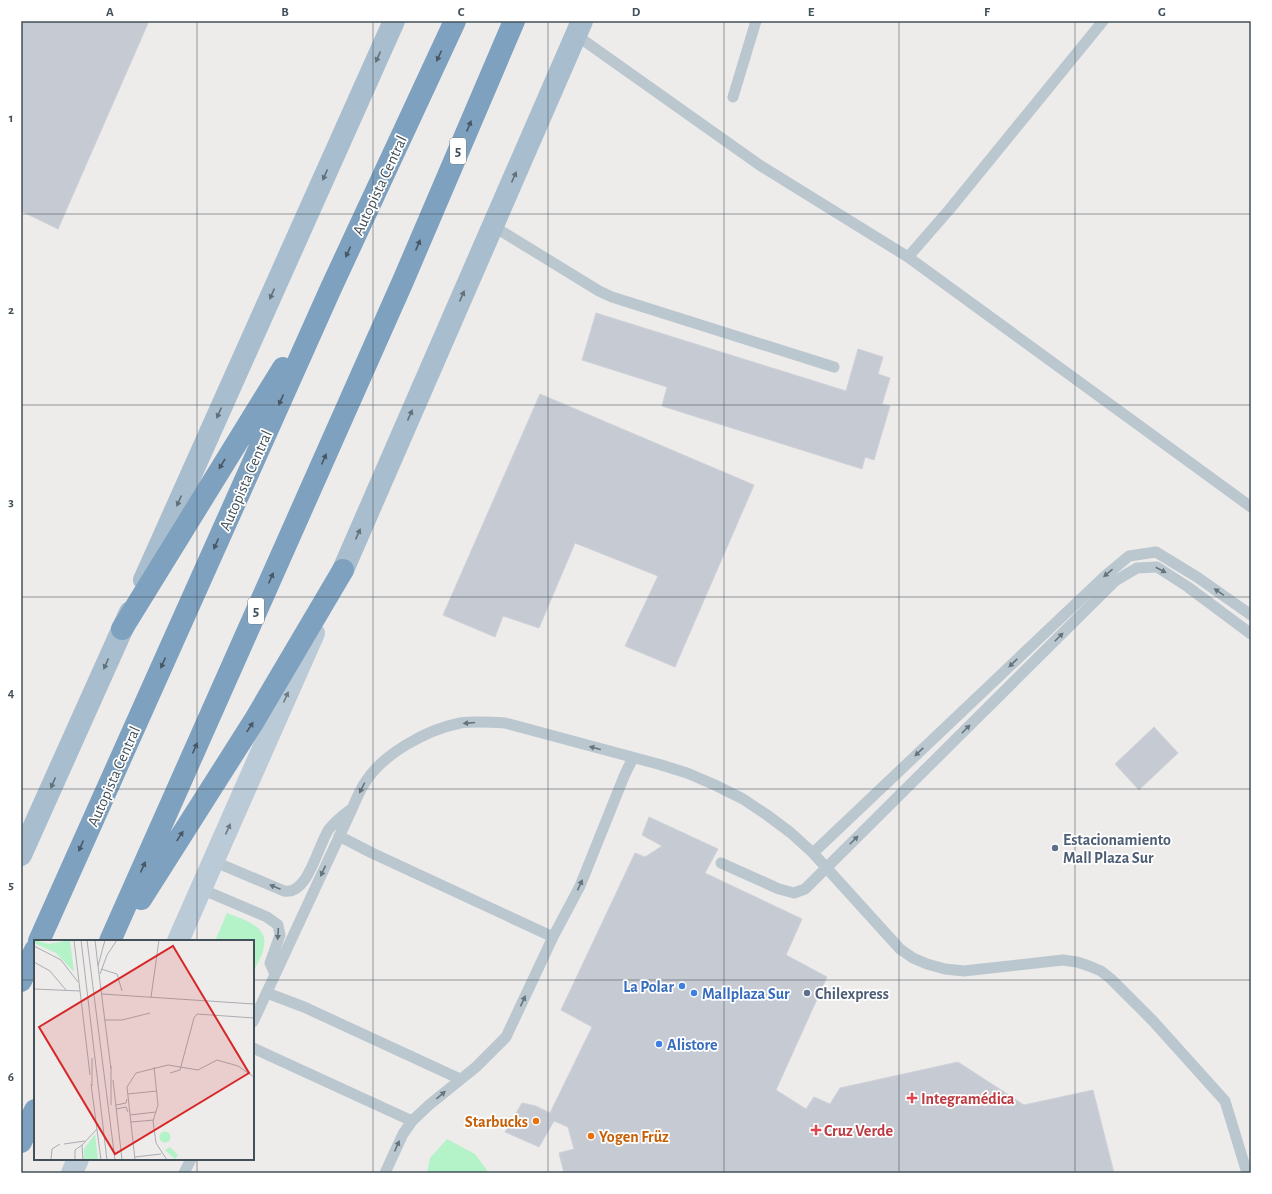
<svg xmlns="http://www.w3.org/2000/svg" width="1272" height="1194" font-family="'Alegreya Sans',sans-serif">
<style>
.green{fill:#b4f2c8}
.building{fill:#c6cad2;stroke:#ced2d8}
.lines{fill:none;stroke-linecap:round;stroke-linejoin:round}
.lane{stroke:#bac7cf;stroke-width:11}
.secondary{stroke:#bbcad7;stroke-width:22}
.primary{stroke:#a8bdcd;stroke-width:22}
.highway{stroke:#7ea1bf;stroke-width:22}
.oneway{fill:#485864}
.oneway2{fill:#61717c}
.oneway3{fill:#66747d}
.oneway4{fill:#6c7b86}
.grid{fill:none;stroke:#42505a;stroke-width:1;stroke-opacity:0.55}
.service-dot{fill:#5c6f8a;stroke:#fff;stroke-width:1.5}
.shop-dot{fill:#3f7fe0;stroke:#fff;stroke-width:1.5}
.health-dot{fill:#e0444e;stroke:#fff;stroke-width:1.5}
.food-dot{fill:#e8710a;stroke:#fff;stroke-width:1.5}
.labels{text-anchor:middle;stroke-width:3.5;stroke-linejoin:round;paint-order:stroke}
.shield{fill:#fff;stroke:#7b848c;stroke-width:1}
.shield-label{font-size:15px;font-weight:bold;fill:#42505a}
.street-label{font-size:16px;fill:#42505a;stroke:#fff}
.service-label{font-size:16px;font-weight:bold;fill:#4e5e75;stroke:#fff;text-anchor:start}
.shop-label{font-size:16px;font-weight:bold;fill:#366cbe;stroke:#fff;text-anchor:start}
.health-label{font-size:16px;font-weight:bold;fill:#be3a42;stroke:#fff;text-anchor:start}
.food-label{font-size:16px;font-weight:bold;fill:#c56008;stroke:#fff;text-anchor:end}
.inset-road{fill:none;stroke:#a9adb1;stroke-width:1}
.view{fill:#d62828;fill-opacity:0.15;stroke:#d62828;stroke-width:2}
.inset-edge{fill:none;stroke:#42505a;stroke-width:2}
.neatline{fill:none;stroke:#42505a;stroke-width:1.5}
.grid-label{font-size:13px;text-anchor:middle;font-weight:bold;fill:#42505a}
</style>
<rect width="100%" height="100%" fill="#eeebeb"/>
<path class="green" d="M227,913C241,919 268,925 264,946C263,955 257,964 253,972V941H215Z
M447,1139L475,1154L489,1173H427L430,1158Z"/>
<path class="building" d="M21,21H149L58,229L21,211Z
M596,313L846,391L858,349L883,357L878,374L890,378L882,404L890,406L874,460L865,457L862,469L662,406L667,387L582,360Z
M540,394L754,485L675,667L625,646L658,576L575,543L539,628L503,616L495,637L443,615Z
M1154,727L1178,753L1139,790L1115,764Z
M649,817L718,849L705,873L802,919L786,955L827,977L776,1090L806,1109L814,1097L830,1104L840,1088L958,1062L1024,1105L1093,1090L1114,1173H564L559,1153L574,1149L568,1127L554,1121L539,1147L505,1132L522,1103L536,1106L550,1113L592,1027L561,1010L635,853L645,857L662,846L642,835Z"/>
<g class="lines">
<path class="lane" d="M576,35L761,166L908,257L1251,507
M733,97L756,21
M493,226L599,291L612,297L834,367
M908,257L949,210L1103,21
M339,836L372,853L553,937
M813,853L1105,576L1129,556L1156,552L1197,577L1251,615
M213,861L284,891C308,896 318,845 329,829C335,822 342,816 350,810
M721,863L779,889L794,893L805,889L1115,581L1137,568L1157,567L1188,587L1251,634
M201,889L267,917L278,925L280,935L270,963L275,974
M267,993L304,1007L460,1079
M253,1022L352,809C356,800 359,792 364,784C382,754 426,730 460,723C475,721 490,722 505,723L658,764L687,773L715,785L743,799L767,815L791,833L813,853L900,949L913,958L927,964L945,969L964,971L1063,960L1077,962L1089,966L1101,971L1111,979L1153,1021L1225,1101L1247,1173
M253,1048L412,1121
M184,1173L191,1159
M385,1173L403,1134L412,1121L429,1105L476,1067L506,1037L553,937L580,886L625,774L633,758"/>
<path class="secondary" d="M178,941L314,633
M72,1173L78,1159"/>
<path class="primary" d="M343,570L582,21
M144,580L394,21
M21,855L130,612"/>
<path class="highway" d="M122,629L283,368
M141,899L254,721L343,570
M39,941L331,288L455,21
M110,941L403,281L514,21
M21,981L35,950
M21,1142L35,1110"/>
</g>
<defs><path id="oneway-solid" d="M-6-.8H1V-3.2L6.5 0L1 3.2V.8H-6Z"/></defs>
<g class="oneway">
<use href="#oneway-solid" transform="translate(439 56) rotate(115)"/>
<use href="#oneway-solid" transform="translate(469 126) rotate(-67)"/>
<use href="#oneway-solid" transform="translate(418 245) rotate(-67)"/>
<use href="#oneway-solid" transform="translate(348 252) rotate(115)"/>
<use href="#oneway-solid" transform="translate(281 400) rotate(114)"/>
<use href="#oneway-solid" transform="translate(324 459) rotate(-66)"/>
<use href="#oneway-solid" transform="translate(222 464) rotate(121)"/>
<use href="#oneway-solid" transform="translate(216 544) rotate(114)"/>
<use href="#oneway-solid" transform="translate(271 578) rotate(-66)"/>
<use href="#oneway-solid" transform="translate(163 663) rotate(114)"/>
<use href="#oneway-solid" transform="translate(250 727) rotate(-57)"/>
<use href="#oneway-solid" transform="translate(195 748) rotate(-66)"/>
<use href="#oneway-solid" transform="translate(180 836) rotate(-57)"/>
<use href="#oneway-solid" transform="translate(81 846) rotate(114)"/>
<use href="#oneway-solid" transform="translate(143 867) rotate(-66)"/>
</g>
<g class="oneway2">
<use href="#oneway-solid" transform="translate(378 57) rotate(114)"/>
<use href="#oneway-solid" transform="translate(325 175) rotate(114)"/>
<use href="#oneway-solid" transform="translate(514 177) rotate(-66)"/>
<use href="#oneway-solid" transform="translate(272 294) rotate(114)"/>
<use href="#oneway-solid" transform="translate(462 296) rotate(-66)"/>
<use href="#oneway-solid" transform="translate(219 413) rotate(114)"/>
<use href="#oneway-solid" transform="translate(410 415) rotate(-66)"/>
<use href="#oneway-solid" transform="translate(179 501) rotate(114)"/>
<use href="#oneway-solid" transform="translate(358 534) rotate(-66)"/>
<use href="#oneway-solid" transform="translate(106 664) rotate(114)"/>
<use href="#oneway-solid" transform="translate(53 783) rotate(114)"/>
</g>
<g class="oneway3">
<use href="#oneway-solid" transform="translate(1161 570) rotate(28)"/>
<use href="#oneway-solid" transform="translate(1108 573) rotate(140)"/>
<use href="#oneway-solid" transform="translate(1219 592) rotate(-145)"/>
<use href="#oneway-solid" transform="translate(1059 637) rotate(-45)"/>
<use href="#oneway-solid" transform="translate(1013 663) rotate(136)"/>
<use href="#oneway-solid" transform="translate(469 723) rotate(175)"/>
<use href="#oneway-solid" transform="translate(966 729) rotate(-45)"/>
<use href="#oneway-solid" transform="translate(595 748) rotate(-165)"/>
<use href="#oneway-solid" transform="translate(919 752) rotate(136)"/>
<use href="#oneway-solid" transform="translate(362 788) rotate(117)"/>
<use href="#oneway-solid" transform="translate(854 840) rotate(-45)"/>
<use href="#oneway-solid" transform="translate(323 871) rotate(115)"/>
<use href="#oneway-solid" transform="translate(580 885) rotate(-65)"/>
<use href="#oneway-solid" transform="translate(275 887) rotate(-157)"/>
<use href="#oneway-solid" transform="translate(278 934) rotate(94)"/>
<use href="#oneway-solid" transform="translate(523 1001) rotate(-65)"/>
<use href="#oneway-solid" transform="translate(441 1095) rotate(-40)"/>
<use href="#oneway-solid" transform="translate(397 1146) rotate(-66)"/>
</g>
<g class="oneway4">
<use href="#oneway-solid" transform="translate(286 697) rotate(-66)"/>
<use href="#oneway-solid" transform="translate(228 829) rotate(-66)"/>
</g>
<path class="grid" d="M197,21V941M373,21V1173M548,21V1173M724,21V1173M899,21V1173M1075,21V1173M21,214H1251M21,405H1251M21,597H1251M21,789H1251M21,980H35M253,980H1251M197,1159V1173"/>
<g class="service-dot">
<circle cx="1055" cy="848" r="4"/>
<circle cx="807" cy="993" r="4"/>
</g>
<g class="shop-dot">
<circle cx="682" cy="986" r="4"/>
<circle cx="694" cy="993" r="4"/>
<circle cx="659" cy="1044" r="4"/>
</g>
<g class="health-dot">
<path d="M910 1092h4v4h4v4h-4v4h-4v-4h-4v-4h4z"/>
<path d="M814 1124h4v4h4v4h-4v4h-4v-4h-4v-4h4z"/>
</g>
<g class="food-dot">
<circle cx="536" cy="1121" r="4"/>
<circle cx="591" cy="1136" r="4"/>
</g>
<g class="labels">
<g class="shield">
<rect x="450" y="138" width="16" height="26" rx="3"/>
<rect x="248" y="598" width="16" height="26" rx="3"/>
</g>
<g class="shield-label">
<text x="458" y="156">5</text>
<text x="256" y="616">5</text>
</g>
<g class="street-label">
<text transform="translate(379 185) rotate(-65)" y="6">Autopista Central</text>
<text transform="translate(245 480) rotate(-66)" y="6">Autopista Central</text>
<text transform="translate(113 776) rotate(-66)" y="6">Autopista Central</text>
</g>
<g class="service-label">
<text x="1063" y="845">Estacionamiento<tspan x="1063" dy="18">Mall Plaza Sur</tspan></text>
<text x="815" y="999">Chilexpress</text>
</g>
<g class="shop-label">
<text x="674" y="992" text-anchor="end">La Polar</text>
<text x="702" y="999">Mallplaza Sur</text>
<text x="667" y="1050">Alistore</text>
</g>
<g class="health-label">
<text x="921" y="1104">Integramédica</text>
<text x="824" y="1136">Cruz Verde</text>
</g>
<g class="food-label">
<text x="528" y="1127">Starbucks</text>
<text x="599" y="1142" text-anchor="start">Yogen Früz</text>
</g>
</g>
<g transform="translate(34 940)">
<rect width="220" height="220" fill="#eeebeb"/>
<path d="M0,0L15,4L36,0L40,32L22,13L0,3ZM125.5 197a5.5 5.5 0 1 1 11 0a5.5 5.5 0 1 1-11 0ZM61,194L64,220H50V209ZM136,207L144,215L141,219L131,210Z" fill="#b4f2c8"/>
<path class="inset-road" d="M40,0L56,135M47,0L73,220M53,0L81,220M61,0L64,26M71,0L64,26L77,129M0,6L27,20L44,42M0,22L16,31L32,50M67,29L83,34L88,51M66,34L73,15L83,0M0,49L46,51M68,54L220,64M117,57L125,0M71,80H88L116,73M120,127L124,165L119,181L122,203L133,220M136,133L146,130L160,78L163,74L220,78M79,140L88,220M57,144L67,220M58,146V118M94,154L123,151M77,165V126M82,165L92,163L93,159M82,169L92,167L94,172M96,175L122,172M97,182L120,180M30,204L51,201M101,217L127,214M17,220L18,209L26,204M41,220V210L48,205M49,220L48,205L63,189M101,220L93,147L102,133L134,125L164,130L183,120L204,126L220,137"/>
<path class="view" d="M139,6L215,133L81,214L5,87Z"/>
<rect width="220" height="220" class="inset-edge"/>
</g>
<rect width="1272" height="1194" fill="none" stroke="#ffffff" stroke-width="44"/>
<rect x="22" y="22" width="1228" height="1150" class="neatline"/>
<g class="grid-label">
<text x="110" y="16">A</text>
<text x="285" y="16">B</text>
<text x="461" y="16">C</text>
<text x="636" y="16">D</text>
<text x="811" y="16">E</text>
<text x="987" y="16">F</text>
<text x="1162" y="16">G</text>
<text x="11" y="122">1</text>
<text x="11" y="314">2</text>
<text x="11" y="506">3</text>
<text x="11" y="697">4</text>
<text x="11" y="889">5</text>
<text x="11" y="1081">6</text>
</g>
</svg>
